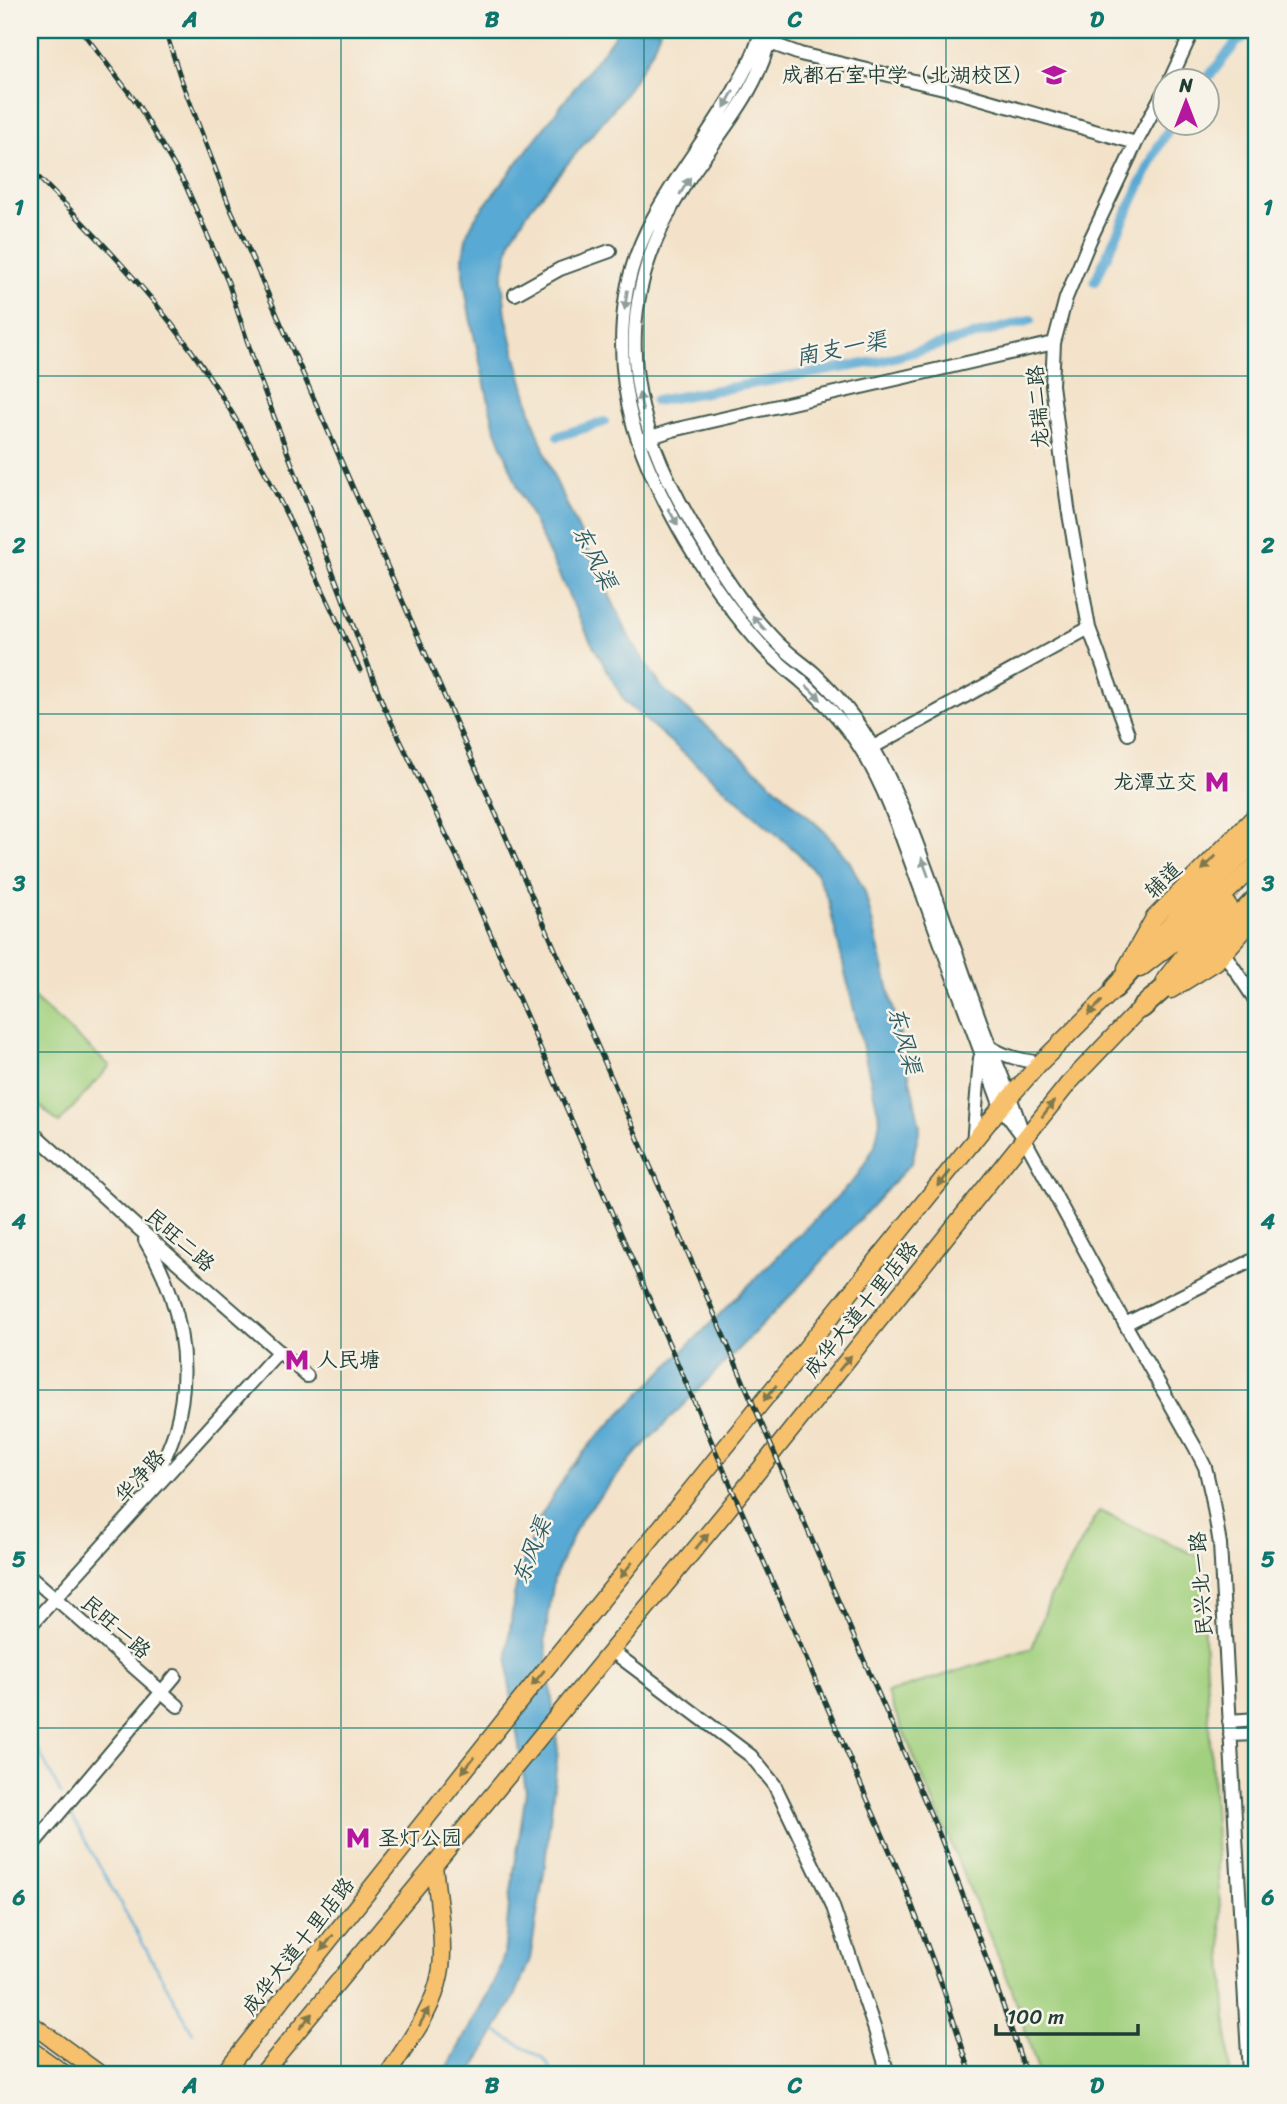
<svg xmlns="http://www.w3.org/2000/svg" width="1287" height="2104" font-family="Sriracha,'LXGW WenKai TC',sans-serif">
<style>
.green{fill:#a1d07e;stroke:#608659;stroke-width:2}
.water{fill:#58a9d3;stroke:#3c7384;stroke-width:2}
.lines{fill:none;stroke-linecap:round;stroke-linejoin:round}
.stream{stroke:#58a9d3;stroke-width:2.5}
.canal{stroke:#58a9d3;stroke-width:10}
.minor-casing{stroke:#3f564a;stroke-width:16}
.major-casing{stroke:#3f564a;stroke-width:19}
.highway-casing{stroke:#3f564a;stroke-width:23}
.minor{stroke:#fff;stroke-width:12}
.major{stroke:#f7c06c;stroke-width:16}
.highway{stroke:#f7c06c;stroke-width:19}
.rail-casing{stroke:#1f3d34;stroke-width:5}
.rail{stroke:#f7f3e8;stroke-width:2.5;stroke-dasharray:8;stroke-linecap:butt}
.oneway{fill:#8f9e9a}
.oneway2{fill:#80784d}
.grid{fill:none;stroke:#0f766e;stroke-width:2;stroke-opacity:0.55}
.labels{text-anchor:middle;stroke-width:5;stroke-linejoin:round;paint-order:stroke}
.poi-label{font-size:21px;fill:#1f3d34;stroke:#f7f3e8;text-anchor:end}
.street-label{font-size:21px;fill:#1f3d34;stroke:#f7f3e8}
.water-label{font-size:23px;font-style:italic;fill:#305d64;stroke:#f7f3e8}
.neatline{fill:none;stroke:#0f766e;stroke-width:2.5}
.grid-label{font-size:23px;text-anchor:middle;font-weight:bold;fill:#0f766e}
</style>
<rect width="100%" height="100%" fill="#f7f3e8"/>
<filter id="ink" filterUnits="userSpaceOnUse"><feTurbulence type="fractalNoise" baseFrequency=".0143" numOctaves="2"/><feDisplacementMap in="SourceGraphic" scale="14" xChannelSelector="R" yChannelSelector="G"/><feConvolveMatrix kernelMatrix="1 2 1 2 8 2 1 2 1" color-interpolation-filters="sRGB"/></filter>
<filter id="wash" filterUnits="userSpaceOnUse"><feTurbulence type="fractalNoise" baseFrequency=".00686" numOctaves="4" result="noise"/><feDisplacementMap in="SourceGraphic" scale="28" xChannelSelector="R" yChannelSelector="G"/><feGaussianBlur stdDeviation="1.57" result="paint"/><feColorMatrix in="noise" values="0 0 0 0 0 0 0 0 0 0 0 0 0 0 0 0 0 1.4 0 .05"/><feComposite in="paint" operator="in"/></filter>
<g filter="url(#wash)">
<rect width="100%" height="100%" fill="#f3e2c9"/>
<path class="green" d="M30,995L110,1066L59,1123L30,1097Z
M1099,1511L1202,1558L1204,1638L1230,2074H1039L1012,1989L887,1693L1032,1648L1050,1598Z"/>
<path class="water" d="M619,30H660L652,51L624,96L532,206L511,238L502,280L506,315L514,350L534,422L554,477L630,639L663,689L730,746L824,831L850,862L865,892L907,1065L920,1127L912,1162L794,1292L637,1452L580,1520L554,1578L545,1639L558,1751L544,1872L530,1959L516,1994L471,2074H444L496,1978L504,1955L509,1905L526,1791L509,1682L508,1647L514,1595L523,1562L539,1519L569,1470L594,1440L856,1178L875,1146L880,1120L828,900L816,873L798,853L625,702L589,638L519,490L494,425L470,317L463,275V256L467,234L475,218Z"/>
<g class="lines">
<path class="stream" d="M30,1734L61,1794
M72,1817L193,2033
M493,2030L543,2058L550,2067V2074"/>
<path class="canal" d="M1206,80L1236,43L1253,30
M1095,281L1158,147L1173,122
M655,401L880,361L1031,320
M558,436L604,422"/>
</g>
</g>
<g filter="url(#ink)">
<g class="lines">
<g class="minor-casing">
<path id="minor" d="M761,30C757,51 744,72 734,91C696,158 638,217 626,295C611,390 639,459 685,539C708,578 733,615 764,648C775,660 788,670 800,680C825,702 847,725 864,754C890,797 905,848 923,895C949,966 975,1037 1001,1107L1024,1138L1125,1324L1195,1447L1205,1467L1212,1497L1220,1544L1249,2074
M771,30C762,90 715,137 684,186C657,230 637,280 635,332C631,413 667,485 709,552C728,582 747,611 772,637C784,651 800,661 814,673C837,695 856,718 872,746C907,807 930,881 954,947C966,980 977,1014 990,1047C1001,1074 1012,1100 1021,1128
M762,40L800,54L948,89L1136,143
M1170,80L1193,30
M515,294L560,269L610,251
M645,439L673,430L1054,343
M1128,734L1089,628L1068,508L1052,385L1054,343L1066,298L1090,240L1136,143L1164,91
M866,751L1089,628
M1224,953L1257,1003
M990,1047C1005,1057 1022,1060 1040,1063
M30,1130L138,1228L307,1376
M973,1144L980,1058
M145,1240C180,1297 194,1366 175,1431C169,1450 160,1468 151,1485
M1125,1324L1257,1258
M30,1576L178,1706
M30,1626L279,1351
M612,1651L751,1756L774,1784L832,1904L875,2030L888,2074
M1229,1721L1257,1719
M1230,1735L1257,1734
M30,1848L175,1676"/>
</g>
<g class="major-casing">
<path id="major" d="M1126,968L1154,918L1257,814
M1140,969L1185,934L1257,863
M1165,979L1194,942L1229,906
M1171,990L1216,962L1257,916
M30,2023L100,2074
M30,2049L65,2074
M30,2064L44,2074
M223,2074L511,1712L1001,1107L1040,1063L1122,982
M262,2074L724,1514L1068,1084L1149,999
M388,2074C408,2042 433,2012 440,1974C446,1944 437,1897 434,1865"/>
</g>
<g class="highway-casing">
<path id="highway" d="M1115,988L1176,920L1257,838
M1142,1008L1208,949L1257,898"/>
</g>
<use href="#minor" class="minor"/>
<use href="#major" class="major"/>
<use href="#highway" class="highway"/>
<g class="rail-casing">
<path id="rail" d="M81,30L137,103L185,184L228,282L259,377L384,707L457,857L902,1879L941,1982L971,2074
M165,30L181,79L229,205L665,1200L940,1836C971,1915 1000,1994 1026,2074
M30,169C86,225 142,282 189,347C260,446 308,560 360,670"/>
</g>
<use href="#rail" class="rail"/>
</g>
<defs><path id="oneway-solid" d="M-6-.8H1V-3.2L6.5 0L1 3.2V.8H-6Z" transform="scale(1.75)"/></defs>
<g class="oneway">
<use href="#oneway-solid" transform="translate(729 99) rotate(119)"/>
<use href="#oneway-solid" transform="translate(685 186) rotate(-58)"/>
<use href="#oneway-solid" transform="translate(626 300) rotate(98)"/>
<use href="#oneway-solid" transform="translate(641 402) rotate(-101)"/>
<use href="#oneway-solid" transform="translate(673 517) rotate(60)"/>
<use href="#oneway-solid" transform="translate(759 623) rotate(-131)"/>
<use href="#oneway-solid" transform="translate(814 693) rotate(44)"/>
<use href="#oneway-solid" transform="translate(925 867) rotate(-110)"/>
</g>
<g class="oneway2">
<use href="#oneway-solid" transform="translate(1209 863) rotate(134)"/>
<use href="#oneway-solid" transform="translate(1095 1008) rotate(135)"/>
<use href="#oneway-solid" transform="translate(1048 1109) rotate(-52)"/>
<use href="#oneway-solid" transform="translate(944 1179) rotate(129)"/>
<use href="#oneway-solid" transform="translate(845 1363) rotate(-51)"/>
<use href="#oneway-solid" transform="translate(770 1393) rotate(129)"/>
<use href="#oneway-solid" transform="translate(702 1541) rotate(-50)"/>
<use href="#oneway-solid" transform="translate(626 1570) rotate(129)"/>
<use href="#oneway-solid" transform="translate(538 1678) rotate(129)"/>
<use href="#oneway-solid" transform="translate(468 1765) rotate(128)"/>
<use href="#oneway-solid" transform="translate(327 1943) rotate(128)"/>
<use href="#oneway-solid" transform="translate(424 2017) rotate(-62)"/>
<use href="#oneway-solid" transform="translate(306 2021) rotate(-51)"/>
</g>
</g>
<path class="grid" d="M341,30V2074M644,30V2074M946,30V2074M30,376H1257M30,714H1257M30,1052H1257M30,1390H1257M30,1728H1257"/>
<defs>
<g id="school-bare" transform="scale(1.89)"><path d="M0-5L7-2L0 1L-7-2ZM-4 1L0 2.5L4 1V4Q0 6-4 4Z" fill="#b5179e" stroke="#f7f3e8" stroke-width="2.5" paint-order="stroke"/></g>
<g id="metro-bare" transform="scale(1.89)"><path d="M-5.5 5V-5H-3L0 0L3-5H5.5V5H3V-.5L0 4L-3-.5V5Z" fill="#b5179e" stroke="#f7f3e8" stroke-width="2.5" paint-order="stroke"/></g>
</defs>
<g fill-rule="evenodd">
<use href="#school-bare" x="1054" y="75"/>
<use href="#metro-bare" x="1217" y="782"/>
<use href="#metro-bare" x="297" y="1360"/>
<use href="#metro-bare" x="358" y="1838"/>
</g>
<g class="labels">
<g class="poi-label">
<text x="1034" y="82">成都石室中学（北湖校区）</text>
<text x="1197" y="789">龙潭立交</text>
<text x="317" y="1367" text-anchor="start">人民塘</text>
<text x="378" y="1845" text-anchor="start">圣灯公园</text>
</g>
<g class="street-label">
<text transform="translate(1038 407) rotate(-94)" y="7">龙瑞二路</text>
<text transform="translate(1163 880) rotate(-45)" y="7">辅道</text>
<text transform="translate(180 1240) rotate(41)" y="7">民旺二路</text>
<text transform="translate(861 1309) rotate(-51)" y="7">成华大道十里店路</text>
<text transform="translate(140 1476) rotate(-48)" y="7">华净路</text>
<text transform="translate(1201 1584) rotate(-94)" y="7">民兴北一路</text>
<text transform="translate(116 1627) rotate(41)" y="7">民旺一路</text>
<text transform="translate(298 1946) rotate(-52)" y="7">成华大道十里店路</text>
</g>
<g class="water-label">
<text transform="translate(841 348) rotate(-11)" y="8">南支一渠</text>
<text transform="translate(595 557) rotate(63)" y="8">东风渠</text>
<text transform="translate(905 1040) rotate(75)" y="8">东风渠</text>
<text transform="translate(531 1551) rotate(-68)" y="8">东风渠</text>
</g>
</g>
<rect width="1287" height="2104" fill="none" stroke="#f7f3e8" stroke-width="77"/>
<g transform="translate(1186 102)"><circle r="33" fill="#f7f3e8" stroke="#a1aaa0" stroke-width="2"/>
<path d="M0-5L12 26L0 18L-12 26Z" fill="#b5179e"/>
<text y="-10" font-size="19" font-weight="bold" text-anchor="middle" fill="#1f3d34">N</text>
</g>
<path d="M996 2024v10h142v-10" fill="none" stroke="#1f3d34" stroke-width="3.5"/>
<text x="1007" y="2024" font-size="21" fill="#1f3d34" stroke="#f7f3e8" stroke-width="5" paint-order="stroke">100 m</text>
<rect x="38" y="38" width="1210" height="2028" class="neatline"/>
<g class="grid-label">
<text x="190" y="27">A</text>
<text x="492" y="27">B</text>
<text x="795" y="27">C</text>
<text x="1097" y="27">D</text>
<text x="19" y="215">1</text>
<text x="1268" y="215">1</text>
<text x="19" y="553">2</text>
<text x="1268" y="553">2</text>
<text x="19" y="891">3</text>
<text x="1268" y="891">3</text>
<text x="19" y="1229">4</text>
<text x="1268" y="1229">4</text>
<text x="19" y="1567">5</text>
<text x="1268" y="1567">5</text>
<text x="19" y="1905">6</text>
<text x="1268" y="1905">6</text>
<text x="190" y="2093">A</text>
<text x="492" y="2093">B</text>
<text x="795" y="2093">C</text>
<text x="1097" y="2093">D</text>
</g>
</svg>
